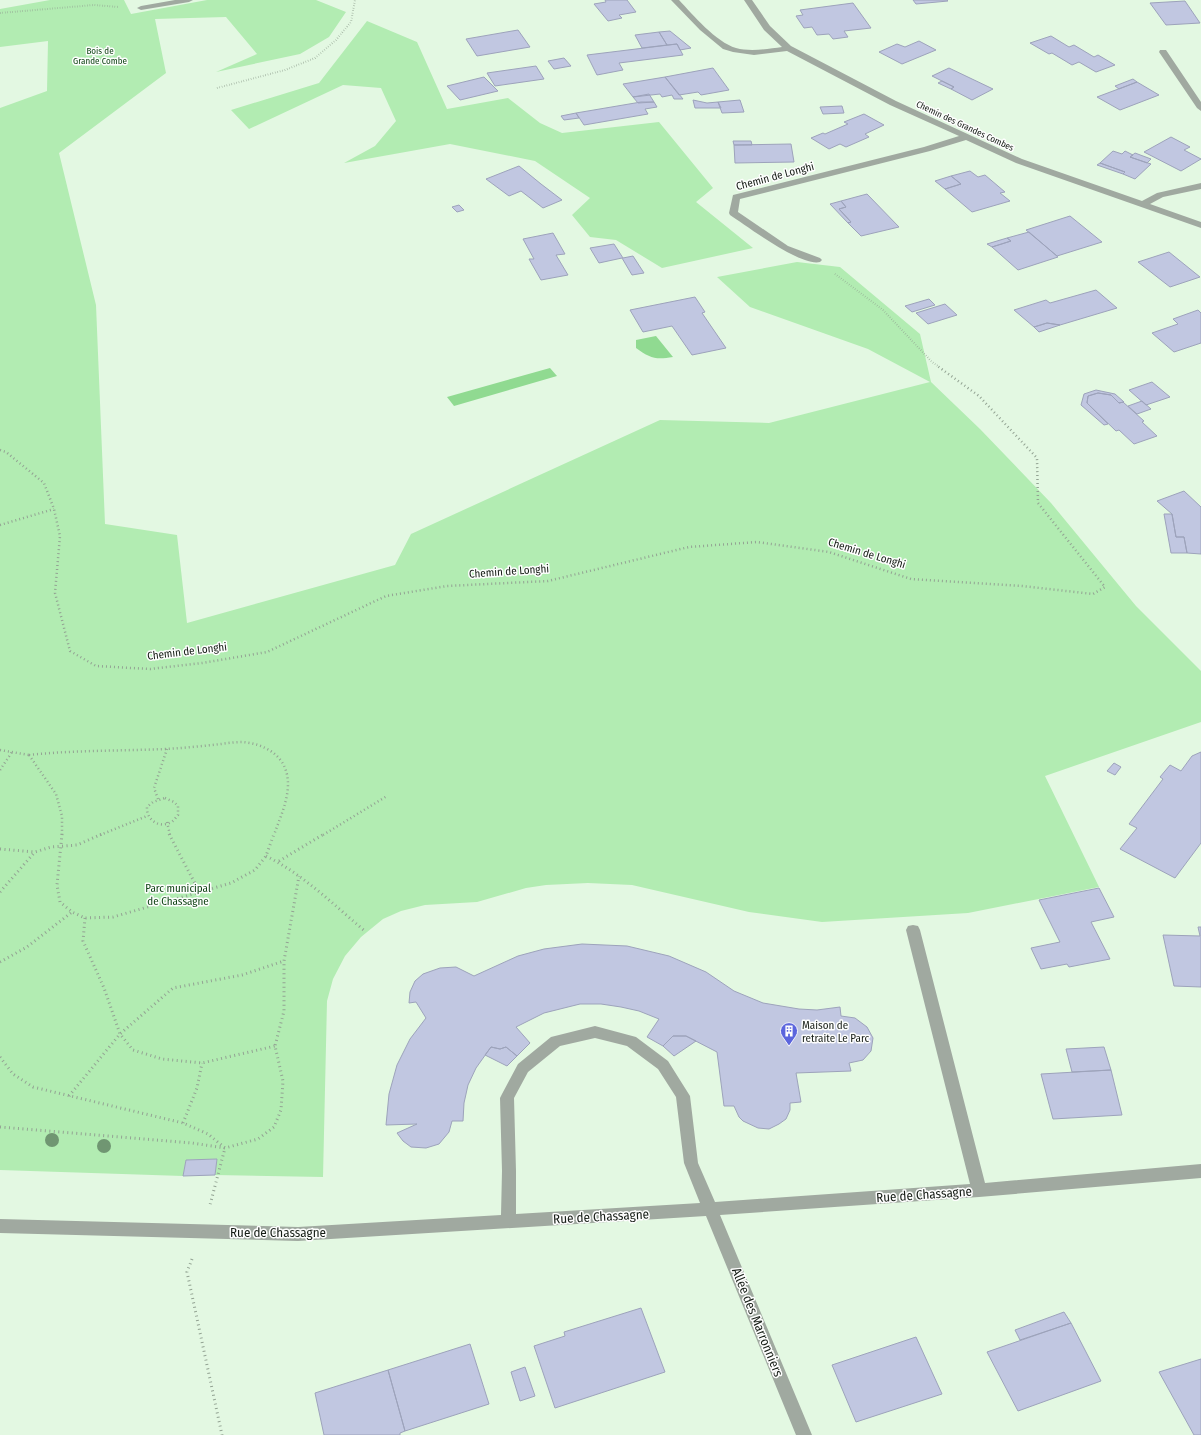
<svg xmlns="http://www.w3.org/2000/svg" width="1201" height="1435" font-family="'Fira Sans Condensed',sans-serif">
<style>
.green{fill:#b2ecb2}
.water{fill:#90da91}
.building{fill:#c1c7e1;stroke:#9da3bb}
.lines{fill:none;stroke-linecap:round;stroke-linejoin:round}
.path-far2{stroke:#93a393;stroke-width:2;stroke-dasharray:0.5 2;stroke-linecap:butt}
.path-far1{stroke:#93a393;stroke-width:2.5;stroke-dasharray:1 3;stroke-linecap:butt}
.path{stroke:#93a393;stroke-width:3;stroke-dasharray:1 3.5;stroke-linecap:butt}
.minor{fill:#a0a9a0;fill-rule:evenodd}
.tree{fill:#709672}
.labels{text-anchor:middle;stroke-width:3;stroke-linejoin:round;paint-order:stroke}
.far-park-label{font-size:9px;fill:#114516;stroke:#fefefe}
.far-street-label{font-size:9px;fill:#161d16;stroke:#fefefe}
.street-label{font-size:11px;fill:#161d16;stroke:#fefefe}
.park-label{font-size:11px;fill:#114516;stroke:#fefefe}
.poi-label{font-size:11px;fill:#161d16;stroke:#fefefe;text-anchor:start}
.near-street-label{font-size:13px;fill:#161d16;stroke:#fefefe}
</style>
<rect width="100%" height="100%" fill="#e3f8e2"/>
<path class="green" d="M50,0H124L131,14L207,0H316L346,12L329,37L300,54L216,72L257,54L226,17L155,19L166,73L59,153L96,305L105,524L177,535L187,623L395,565L411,534L660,420L769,423L930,382L868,349L750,307L717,277L797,262L840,267L920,334L931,382L980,429L1051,503L1136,606L1201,671V722L1045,776L1099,887L968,913L822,922L749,912L632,885L588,883L546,885L526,888L477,902L425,905L401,911L383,919L361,937L345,956L333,979L327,1001L323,1177L215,1175L217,1159L186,1160L183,1176L0,1170V108L47,91L48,41L0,47V9Z
M367,21L417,42L447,109L508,98L540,123L562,133L659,122L713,188L696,202L753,248L662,268L616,240L590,237L572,215L590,198L535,161L450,144L344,163L375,146L396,121L381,88L343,85L249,129L231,110L319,83Z"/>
<path class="water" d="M656,336L673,357C655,360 650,358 636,348V340Z
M550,368L557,376L454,406L447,397Z"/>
<path class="building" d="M605,0H627L636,12L619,15L622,18L608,21L594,4L606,2Z
M913,0H947L948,1L916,4Z
M1185,1L1200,23L1166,25L1150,3Z
M853,3L871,28L844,31L848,37L833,39L829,34L817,35L812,27L804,28L796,16L803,15L800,10Z
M518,30L530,47L477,56L466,39Z
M670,31L691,48L680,50L677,44L667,45L659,32Z
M659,32L667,45L642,48L635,35Z
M1051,36L1069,47L1074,45L1094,57L1098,55L1115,65L1096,72L1079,62L1072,65L1052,53L1049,54L1030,43Z
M919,41L936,50L902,64L879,52L897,44L905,47Z
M677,44L683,55L619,63L623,70L597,75L587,55Z
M564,58L571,66L554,69L548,61Z
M536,66L544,79L495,86L487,73Z
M713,68L729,90L701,95L698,92L679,95L665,77Z
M949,68L993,89L972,100L951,89L954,87L932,76Z
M484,77L498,91L460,100L447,86Z
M665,77L683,99H674L672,95L662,97L660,94L633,97L623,84Z
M1133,79L1137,82L1119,89L1115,86Z
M942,81L954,87L951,89L938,83Z
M1137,82L1159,95L1120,110L1097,97Z
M649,94L654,102L638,103L633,97Z
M693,100L707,103L718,102L721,108H695Z
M740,100L744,112L722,113L718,102Z
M641,102H654L657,107L645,109L648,114L584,125L576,113Z
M842,106L844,113L823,114L820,107Z
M576,113L579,118L564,120L561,116Z
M864,114L884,125L865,134L869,137L846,147L840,144L829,149L811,138L823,133L825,134L848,124L844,122Z
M1171,137L1190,147L1184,150L1201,159L1181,171L1144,152Z
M733,141H751L752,145H734Z
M791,144L794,162L735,163L734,145Z
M1113,151L1122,154L1125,151L1133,155L1130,157L1151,164L1135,179L1123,174L1125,172L1100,163Z
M1135,153L1151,159L1147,163L1130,157Z
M1100,163L1125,172L1123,174L1097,165Z
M519,166L541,184L562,200L543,208L521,191L509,196L486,179Z
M970,171L978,177L985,175L1005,192L1000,193L1010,201L972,212L945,189L961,184L951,176Z
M951,176L961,184L945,189L935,181Z
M867,194L899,227L861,236L848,223L851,222L839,209L846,207L841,201Z
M841,201L846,207L839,209L851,222L848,223L830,204Z
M459,205L464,210L457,212L452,207Z
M1070,216L1102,242L1057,256L1026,230Z
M1029,232L1058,257L1018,270L992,247L1011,241L1007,238Z
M553,233L565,254L556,255L568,275L541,280L529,259H534L523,239Z
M1007,238L1011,241L992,247L987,244Z
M614,244L623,258L633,256L644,273L632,275L622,258L599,263L590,248Z
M1169,252L1200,277L1170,287L1138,262Z
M1096,290L1117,308L1060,325L1047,323L1034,327L1014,310L1046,300L1050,303Z
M695,297L705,312L702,313L726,348L692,355L672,326L643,332L630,310Z
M929,299L935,305L912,312L905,306Z
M945,304L957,315L928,324L916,313Z
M1198,310L1201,313V343L1174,352L1152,333L1178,324L1173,319Z
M1047,323L1060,325L1039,332L1034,327Z
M1152,382L1170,397L1146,405L1129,390Z
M1096,390L1115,394L1124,402L1119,403L1111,395L1098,393L1088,396L1087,403L1108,424L1104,425L1081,405L1084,394Z
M1098,393L1111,395L1119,403L1123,402L1144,421L1142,422L1157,436L1134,444L1119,430L1116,431L1087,403L1088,396Z
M1142,401L1151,409L1137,414L1128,406Z
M1184,491L1201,507V554L1187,553L1184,537H1176L1172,514L1157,501Z
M1164,514H1172L1176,537H1184L1187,553H1171Z
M1201,752V843L1175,878L1120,849L1137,828L1129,824L1163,779L1160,777L1170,765L1181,771L1192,756Z
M1114,763L1121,767L1115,775L1107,771Z
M1099,888L1114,917L1091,922L1110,959L1069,967L1067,964L1041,969L1031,948L1060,942L1039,900Z
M1198,927H1201V987L1174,986L1163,935L1200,936Z
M582,944L627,946L669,956L706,972L734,991L763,1003L799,1009L817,1010L840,1007L841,1016L855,1018L867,1027L873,1038L871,1051L863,1060L849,1063L851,1071L796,1073L801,1102L790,1103V1110L786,1119L779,1124L769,1129L758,1128L743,1121L739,1117L734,1106H724L717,1052L686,1036H673L663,1046L647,1037L659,1019L639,1011L621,1007L601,1004H580L544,1013L516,1027L530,1043L517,1056L506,1047L500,1049L491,1047L476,1068L468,1085L464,1103L463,1121H452L449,1132L439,1144L426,1148L411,1147L403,1141L397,1133L417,1124L386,1125L389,1094L397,1065L410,1039L426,1018L416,1002L409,1003L410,992L415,981L423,974L440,968L456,967L474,976L518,956L544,949Z
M673,1036H686L696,1041L674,1056L663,1046Z
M491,1047L500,1049L506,1047L517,1056L507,1066L485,1055Z
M1104,1047L1111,1070L1072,1072L1066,1049Z
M1111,1070L1122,1115L1053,1119L1041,1074Z
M217,1159L215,1175L183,1176L186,1160Z
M641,1308L665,1372L555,1408L534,1346L565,1336L564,1332Z
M1064,1312L1071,1323L1020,1340L1015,1330Z
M1071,1323L1101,1381L1018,1411L987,1352Z
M916,1337L942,1394L856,1422L832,1365Z
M470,1344L489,1404L405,1431L388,1370Z
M1201,1359V1435H1194L1159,1372Z
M525,1367L535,1396L520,1401L511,1372Z
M388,1370L405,1431L400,1433V1435H324L315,1393Z"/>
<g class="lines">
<path class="path-far2" d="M0,13L94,5L119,7
M217,88L285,70L315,58L336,40L351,22L355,0
M835,274L883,310L932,362L938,366"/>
<path class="path-far1" d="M0,450L6,452L44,483L54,509L60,536L55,593L70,651L96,666L150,669L202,663L267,652L386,596L447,586L548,581L689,547L757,542L829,552L911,579L1022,586L1093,594L1105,587L1038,503L1037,458L979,396L936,365
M0,525L54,509
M0,750L29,755
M29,755L56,794L62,816V835
M29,755C75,750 120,751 166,749C184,748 203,746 221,744C228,743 235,742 242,742C257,743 273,749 282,762C296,785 282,812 274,835
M0,770L12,752
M165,798L174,802L178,806V815C176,817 174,821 171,822C160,829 146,820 147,807L153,802Z
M158,799L154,788L167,749
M167,822L170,835
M100,835L147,816
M323,835L387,796"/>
<path class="path" d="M62,834L57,885L60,902L72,912L85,918L113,917L231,883L255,870L266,856L274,834
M169,834L200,893
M0,849L35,852L51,847L77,845L102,834
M266,856C304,875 334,905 366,932
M279,861L324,834
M0,892L34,853
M85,918L83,941L104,988L120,1034L133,1050L162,1059L202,1063L275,1046
M0,962L27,947L72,912
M0,1057L13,1074L33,1087L183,1123L208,1134L225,1148L210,1205
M69,1096L120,1034L173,988L242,975L284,961
M183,1123L197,1088L202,1063
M0,1127L192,1143L225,1148L258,1139L274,1127L281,1110L283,1081L275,1046L284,1011V961L299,876
M192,1259L187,1272L222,1435"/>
<path class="minor" d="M175,0H193L189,2L141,10L137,8L141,6Z
M671,0H679C693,15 716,42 736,48C750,52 768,49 782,47L764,30L744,0H752L770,26L791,46L896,101L1022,159L1142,201L1157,193L1201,183V189L1163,197L1150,204L1201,222V228L1016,163L966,140L930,151L740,199L738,212L788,246L820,258L822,260L820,262C801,267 747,226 730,215L729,213L733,195L924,147L959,136L890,105L787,51L754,55L733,52L723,49L700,30Z
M1160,50H1166L1201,102V111L1197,108L1159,52Z
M913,925L918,926L920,930L985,1183L1201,1164V1178L979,1197L720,1215L812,1435H796L706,1216L298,1241L0,1233V1219L298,1227L501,1215L502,1171L500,1098L502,1094L518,1064L551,1037L595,1026L636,1037L668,1061L690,1096L698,1163L715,1202L970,1184L906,930L908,926ZM595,1038L627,1046L658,1069L676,1097L684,1163L700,1203L516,1214V1171L514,1098L528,1072L560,1046Z"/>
</g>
<g class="tree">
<circle cx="52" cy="1140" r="7"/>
<circle cx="104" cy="1146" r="7"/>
</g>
<defs>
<g id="building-pin" transform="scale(0.9)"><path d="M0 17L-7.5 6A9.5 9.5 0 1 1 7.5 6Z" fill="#5b65dd" stroke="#fefefe"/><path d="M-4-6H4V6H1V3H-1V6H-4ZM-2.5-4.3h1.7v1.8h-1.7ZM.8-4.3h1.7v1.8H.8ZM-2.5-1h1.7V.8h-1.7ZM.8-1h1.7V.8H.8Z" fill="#fff"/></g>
</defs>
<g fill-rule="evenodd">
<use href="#building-pin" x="789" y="1031"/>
</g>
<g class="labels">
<g class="far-park-label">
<text x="100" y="54">Bois de<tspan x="100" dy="10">Grande Combe</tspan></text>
</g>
<g class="far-street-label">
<text transform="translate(965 126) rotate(25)" y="3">Chemin des Grandes Combes</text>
</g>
<g class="street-label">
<text transform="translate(775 176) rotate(-15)" y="4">Chemin de Longhi</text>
<text transform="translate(867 553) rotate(17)" y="4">Chemin de Longhi</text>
<text transform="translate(509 571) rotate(-4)" y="4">Chemin de Longhi</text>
<text transform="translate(187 651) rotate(-7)" y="4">Chemin de Longhi</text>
</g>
<g class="park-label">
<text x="178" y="892">Parc municipal<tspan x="178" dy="13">de Chassagne</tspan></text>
</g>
<g class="poi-label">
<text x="802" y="1029">Maison de<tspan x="802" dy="13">retraite Le Parc</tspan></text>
</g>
<g class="near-street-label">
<text transform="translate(924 1194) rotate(-4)" y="5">Rue de Chassagne</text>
<text transform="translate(601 1216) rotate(-3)" y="5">Rue de Chassagne</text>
<text x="278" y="1237">Rue de Chassagne</text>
<text transform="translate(758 1322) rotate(68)" y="5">Allée des Marronniers</text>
</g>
</g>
</svg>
